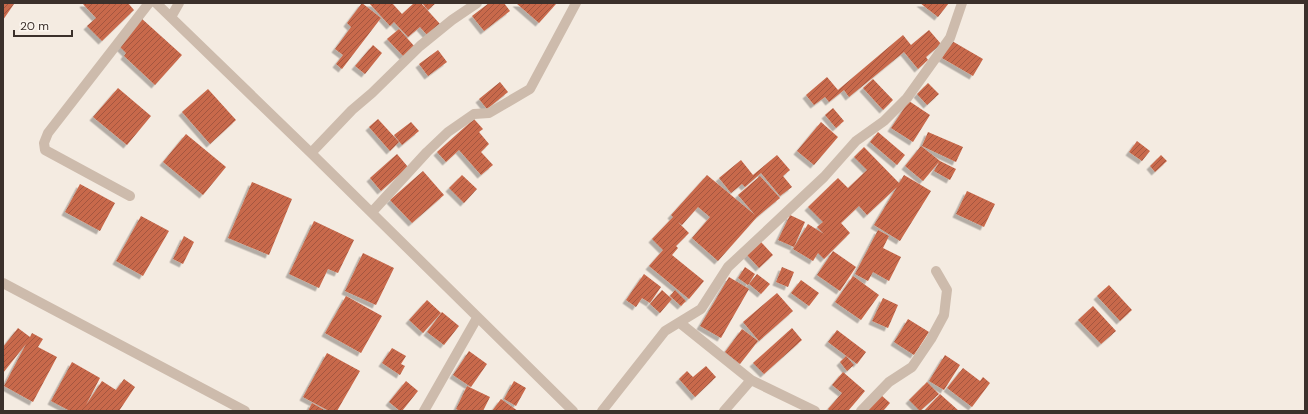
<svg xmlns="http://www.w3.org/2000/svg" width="1308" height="414" font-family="'DM Sans',sans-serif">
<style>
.building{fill:url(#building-hatch);filter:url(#shadow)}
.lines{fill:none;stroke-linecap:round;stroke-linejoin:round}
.minor{stroke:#cdbbac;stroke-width:10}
</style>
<defs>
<pattern id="building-hatch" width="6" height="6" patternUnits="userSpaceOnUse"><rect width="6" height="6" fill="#c8694b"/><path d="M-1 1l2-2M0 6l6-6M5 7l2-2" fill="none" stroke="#a4573f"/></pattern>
<filter id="shadow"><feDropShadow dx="-3.5" dy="3.5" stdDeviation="0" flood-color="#0004"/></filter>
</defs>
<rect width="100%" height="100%" fill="#f4ebe1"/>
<path class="building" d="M3,3L14,4L3,20Z
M84,3H128L134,10L102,41L87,26L96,18L83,4Z
M362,3L381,18L342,69L336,64L343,55L335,49L351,27L347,23Z
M369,3H392L402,14L414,3H421L440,24L428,36L420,27L408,37L394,22L390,26Z
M422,3H436L428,10Z
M489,3H504L510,11L484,31L472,16Z
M516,3H554L556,4L539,23Z
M920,3H949L938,17Z
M141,18L182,55L155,85L124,56L126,53L118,45Z
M399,29L415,47L404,57L387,39Z
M929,30L941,44L926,57L928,60L918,69L904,52L849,97L844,90L829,102L825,97L814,105L806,95L827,77L838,90L903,35L911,45Z
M952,41L983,59L973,76L942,58Z
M373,45L382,53L365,74L355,66Z
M438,50L447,62L428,76L419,64Z
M873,79L893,100L883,110L863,88Z
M500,82L508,92L487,109L479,99Z
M928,83L939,94L927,105L917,94Z
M118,88L151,116L127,145L93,117Z
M208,89L236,120L210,144L182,112Z
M909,101L930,115L913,142L891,128Z
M833,108L844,121L836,128L825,115Z
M378,119L399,142L390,151L369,127Z
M474,119L483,129L479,132L489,144L481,152L493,165L481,175L459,150L446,162L437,152Z
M411,122L419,131L402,145L394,135Z
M821,122L838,137L814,165L797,151Z
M878,132L905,155L897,165L870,142Z
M928,132L963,147L956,162L922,146Z
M186,134L226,167L203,195L163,162Z
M1137,141L1150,151L1142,161L1129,152Z
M921,146L940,161L956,169L950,180L934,171L939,162L923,181L905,166Z
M864,147L899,183L904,175L931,191L900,241L874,225L897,187L867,215L859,206L841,223L850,233L824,259L818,253L813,261L793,249L808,224L824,234L817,227L823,222L808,207L838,178L848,188L867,170L854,157Z
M397,154L408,167L381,191L370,178Z
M777,155L790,170L783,176L792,187L780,196L761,173L745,187L742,184L731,193L719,178L741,160L753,175Z
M1161,155L1167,161L1155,172L1150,166Z
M423,171L444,195L412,223L390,200Z
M462,175L477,189L464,203L449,188Z
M707,175L755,215L738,195L760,176L780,198L757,217L718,261L692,238L710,217L698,207L682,225L678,222L689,233L676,246L678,248L672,255L704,281L689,299L649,266L663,250L652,239L673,217L671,215Z
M252,182L292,199L269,255L228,238Z
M80,184L115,203L100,231L65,212Z
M967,191L995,204L984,227L956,214Z
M790,215L805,222L794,247L778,240Z
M141,216L169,231L143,276L116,261Z
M314,221L354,240L338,273L328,269L319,288L289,274Z
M878,230L889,236L883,248L901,257L889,281L873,272L868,281L855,274Z
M184,236L194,242L183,264L173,259Z
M761,242L773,255L759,268L747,255Z
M833,251L856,267L840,291L817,275Z
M363,253L394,268L376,305L345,291Z
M745,267L755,274L748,285L738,278Z
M782,267L794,272L788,287L776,282Z
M644,274L661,287L650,303L642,298L636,307L626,300Z
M757,274L770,284L761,294L749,284Z
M853,276L879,295L861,320L835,302Z
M729,277L749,289L721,338L700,326Z
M801,280L819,293L809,306L791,293Z
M1109,285L1132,310L1120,321L1097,296Z
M662,290L672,299L660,313L650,304Z
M675,290L686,301L681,306L670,296Z
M777,293L793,311L759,341L743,322Z
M346,296L382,316L361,353L325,333Z
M883,298L898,305L888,328L872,321Z
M427,300L441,313L423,333L409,320Z
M1093,306L1116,331L1101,344L1078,320Z
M442,312L459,326L444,345L427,332Z
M908,319L929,332L914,355L894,342Z
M18,328L30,337L32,333L43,339L38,347L57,357L33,402L4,386L26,344L3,373V347Z
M792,328L802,340L764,374L753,363Z
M742,329L758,341L740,364L725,352Z
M837,330L866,352L857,364L828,342Z
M392,348L406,356L401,364L405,366L400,375L382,363Z
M469,351L487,364L471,387L453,375Z
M327,353L360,371L337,411H329L303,397Z
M945,355L960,365L944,390L929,381Z
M846,356L854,365L847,371L840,362Z
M72,362L100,378L86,405L102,381L116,390L124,379L135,387L119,411H70L51,401Z
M706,366L716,377L695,397L679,379L687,371L693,377Z
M963,368L980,381L983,377L990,383L972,407L947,388Z
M843,372L865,391L848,411H830L828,409L842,393L832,385Z
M406,381L418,391L402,411H400L389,402Z
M514,381L526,388L516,406L504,399Z
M927,382L939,394L920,411L909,400Z
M467,386L490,397L483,411H460L456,409Z
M940,394L959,411H924Z
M881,395L890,403L883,411H867Z
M501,399L518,411H492Z
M312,403L326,411H308Z"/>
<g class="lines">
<path class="minor" d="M156,3L311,153L573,411
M171,17L179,3
M311,153L352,110L372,93L420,46L452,20L477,3
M130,196L45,150L44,143L48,133L149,3
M372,212L427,152L448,132L474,114L489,113L530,89L576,3
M3,283L245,411
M680,323L751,380L815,411
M424,411L477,318
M602,411L665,331L701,309L728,267L824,177L856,141L884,121L907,98L950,38L962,3
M724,411L751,380
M861,411L889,382L912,367L931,339L944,315L947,290L936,271"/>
</g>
<rect width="1308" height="414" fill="none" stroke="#3b302b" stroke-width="8"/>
<path d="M14 30v6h58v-6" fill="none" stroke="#3b302b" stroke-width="2"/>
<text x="20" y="30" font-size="12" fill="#3b302b" stroke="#fbf5ee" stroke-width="3" paint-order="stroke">20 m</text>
</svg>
